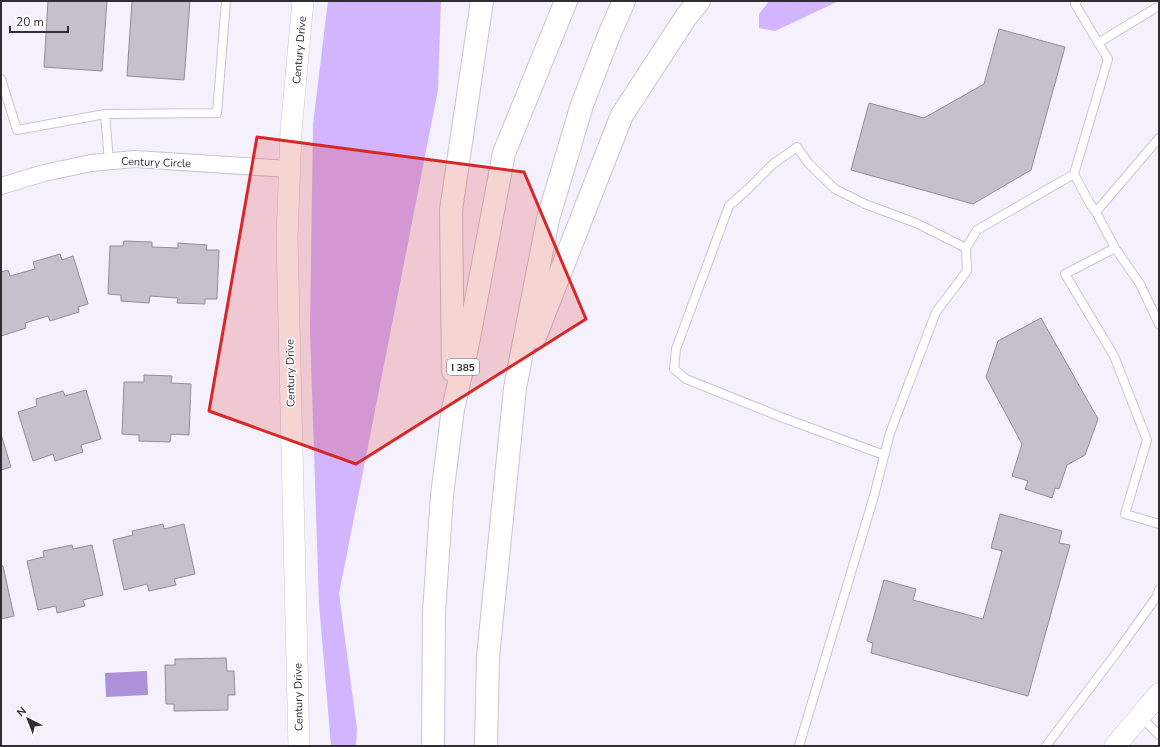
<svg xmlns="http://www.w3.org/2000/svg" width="1160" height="747" font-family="'Nunito Sans',sans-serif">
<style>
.forest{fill:#d2b5fe}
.water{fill:#ad91d8}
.building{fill:#c5c1cc;stroke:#918e98}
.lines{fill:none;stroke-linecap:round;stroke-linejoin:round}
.service-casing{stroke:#c9c5d1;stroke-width:10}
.minor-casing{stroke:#c9c5d1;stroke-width:18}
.tertiary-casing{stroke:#c9c5d1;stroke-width:22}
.motorway-casing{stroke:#c9c5d1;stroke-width:24}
.service{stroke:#fff;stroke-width:8}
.minor{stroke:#fff;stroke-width:16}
.tertiary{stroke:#fff;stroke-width:21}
.motorway{stroke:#fff;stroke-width:22}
.marked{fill:#d62828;fill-opacity:0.2;stroke:#d62828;stroke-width:3;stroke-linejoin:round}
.labels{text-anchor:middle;stroke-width:3;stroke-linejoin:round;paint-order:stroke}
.shield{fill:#fff;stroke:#6d6c6f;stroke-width:1}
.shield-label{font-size:10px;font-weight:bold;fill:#2f2d31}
.street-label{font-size:11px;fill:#2f2d31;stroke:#fff}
</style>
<rect width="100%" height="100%" fill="#f5f1fc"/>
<path class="forest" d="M328,1H441L438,90L339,594L357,729L356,746H331L319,604L310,331L313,124Z
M769,1H839L775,31L759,28V14Z"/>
<path class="water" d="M147,671L148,695L106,697L105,673Z"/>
<path class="building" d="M48,1H107L102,71L44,67Z
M132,1H190L184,80L127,76Z
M999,29L1065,47L1031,170L973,204L851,170L869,103L924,118L984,84Z
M124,241L152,242V247L178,248V243L207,245L206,250H219L217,299H205V304L177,303L178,298L150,296L149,303L121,301V295L108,294L110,246H123Z
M60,254L62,260L73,256L88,304L78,307L79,312L50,321L48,316L25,323L26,328L1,336V272L8,270L10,276L35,269L33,262Z
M1041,318L1098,419L1085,455L1067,465L1059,489L1055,488L1052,498L1025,489L1028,481L1012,476L1022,444L986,377L998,341Z
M144,375L172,376L171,383L191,384L189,435L171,434L170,442L139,441V435L122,434L124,382H144Z
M86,390L101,439L81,445L83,452L55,461L53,454L33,461L18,412L37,406L36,399L63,391L65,396Z
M1,434L11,467L1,470Z
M1000,514L1062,531L1059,543L1070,545L1028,696L871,653L873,643L867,641L884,580L916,589L913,600L983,619L1002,551L991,548Z
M163,524L164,529L184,524L195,574L174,579L176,585L149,591L147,584L124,590L113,540L133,535L132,531Z
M72,545L73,549L92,545L103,595L83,600L85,606L57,613L56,606L38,610L27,561L44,557L43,551Z
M1,566H3L14,616L1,619Z
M226,658L227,671H234L235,695H228V710L174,711V704H166L165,665H175V659Z"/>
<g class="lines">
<g class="service-casing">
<path id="service" d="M1098,43L1159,6
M1,79L17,130L105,114L109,161
M105,114L217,113L226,1
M1074,174L1108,59L1075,4L1077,1
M1096,212L1159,138
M1115,248L1065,274L1114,356L1147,440L1125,514L1159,524
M884,455L781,417L686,379L674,369L676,349L729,206L749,188L773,164L797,147L809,164L835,189L865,204L916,223L966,248
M1141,717L1159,735
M799,746L874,496L890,433L936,312L967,271L966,248L977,230L1074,174L1090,204L1096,212L1115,248L1140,284L1159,324
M1046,746L1120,648L1157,596L1159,590"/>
</g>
<g class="minor-casing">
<path id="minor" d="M1,186L44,173L91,163L135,159L289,169"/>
</g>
<g class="tertiary-casing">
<path id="tertiary" d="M299,746L287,238L291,131L303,1
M1115,746L1159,694"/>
</g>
<g class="motorway-casing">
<path id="motorway" d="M535,337L622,115L686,17L699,1
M453,371L451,210L482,1
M433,746L434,612L442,495L453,409L468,343L504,153L566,1
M486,746L488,657L515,388L548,219L582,105L609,35L624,1"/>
</g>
<use href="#service" class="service"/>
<use href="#minor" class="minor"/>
<use href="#tertiary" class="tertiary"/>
<use href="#motorway" class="motorway"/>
</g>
<path class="marked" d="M257,137L524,172L586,319L356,464L209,411Z"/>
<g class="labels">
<rect class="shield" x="447" y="359" width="32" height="16" rx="3"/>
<g class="shield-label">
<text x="463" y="371">I 385</text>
</g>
<g class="street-label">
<text transform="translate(299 50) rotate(-85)" y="4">Century Drive</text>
<text transform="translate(156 162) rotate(2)" y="4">Century Circle</text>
<text transform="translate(290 373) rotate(-91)" y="4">Century Drive</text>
<text transform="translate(298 697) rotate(-91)" y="4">Century Drive</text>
</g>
</g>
<rect width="1160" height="747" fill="none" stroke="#2f2d31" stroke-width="4"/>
<g transform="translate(28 719) rotate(318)" stroke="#ffffff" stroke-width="3" paint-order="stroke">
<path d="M0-3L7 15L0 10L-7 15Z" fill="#2f2d31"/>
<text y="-6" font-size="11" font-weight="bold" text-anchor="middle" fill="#2f2d31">N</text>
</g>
<path d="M10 26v6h58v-6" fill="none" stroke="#2f2d31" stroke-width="2"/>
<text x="16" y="26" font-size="12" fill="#2f2d31" stroke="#ffffff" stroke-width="3" paint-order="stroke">20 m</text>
</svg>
